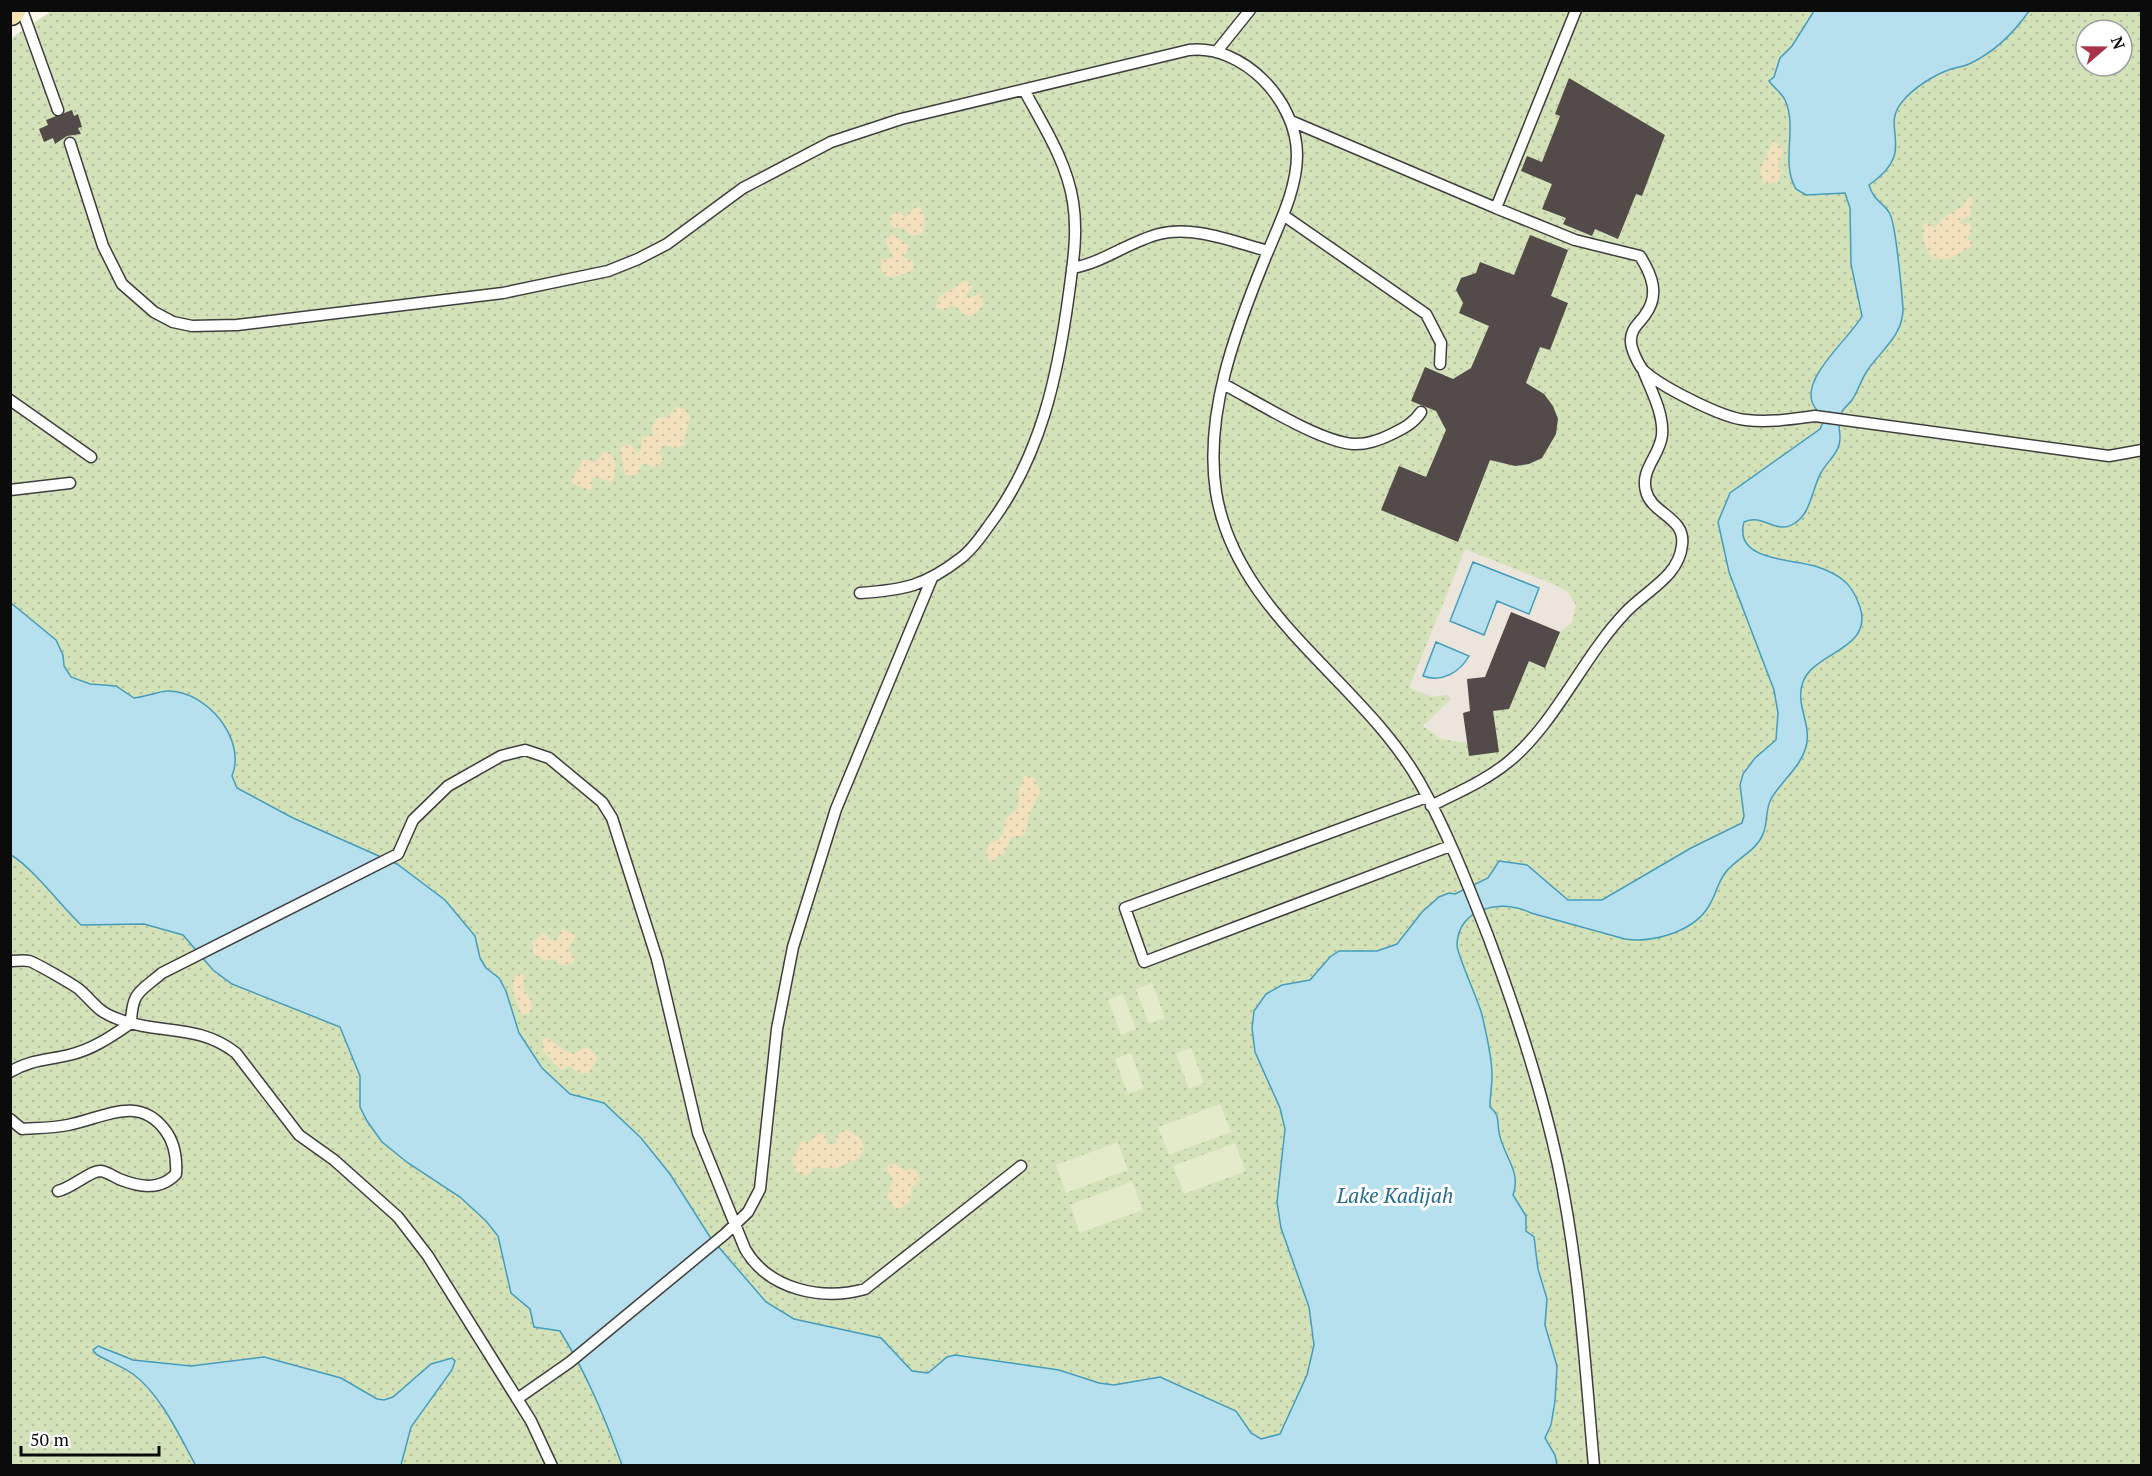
<svg xmlns="http://www.w3.org/2000/svg" width="2152" height="1476" font-family="'PT Serif',serif">
<style>
.grass{fill:url(#grass-dots);fill-rule:evenodd}
.sand{fill:url(#sand-dots)}
.pitch{fill:#e4ebca}
.plaza{fill:#ebe5dc}
.water{fill:#b6e0ee;stroke:#459cbc;stroke-width:1.5}
.building{fill:#524b49}
.lines{fill:none;stroke-linecap:round;stroke-linejoin:round}
.lane-casing{stroke:#3e3e3e;stroke-width:13}
.secondary-casing{stroke:#2d2d2d;stroke-width:31}
.lane{stroke:#fff;stroke-width:10}
.secondary{stroke:#f5e4ad;stroke-width:28}
.labels{text-anchor:middle;stroke-width:6;stroke-linejoin:round;paint-order:stroke}
.water-label{font-size:21px;font-style:italic;fill:#246c8c;stroke:#fff}
</style>
<defs>
<pattern id="grass-dots" width="8" height="8" patternUnits="userSpaceOnUse" patternTransform="scale(1.5)"><rect width="8" height="8" fill="#d4e2b9"/><path d="M2 2h.1M6 6h.1" fill="none" stroke="#b5c19e" stroke-width="1.8" stroke-linecap="round"/></pattern>
<pattern id="sand-dots" width="8" height="8" patternUnits="userSpaceOnUse" patternTransform="scale(1.5)"><rect width="8" height="8" fill="#f3e0bd"/><path d="M2 2h.1M6 6h.1" fill="none" stroke="#cfbfa1" stroke-width="1.8" stroke-linecap="round"/></pattern>
</defs>
<rect width="100%" height="100%" fill="#fdf7eb"/>
<path class="grass" d="M53,10L2141,11V1465L11,1466V38ZM2086,30H2122V66H2086Z"/>
<path class="sand" d="M1773,141L1780,145L1783,151L1777,167L1783,170L1777,182L1764,184L1760,170Z
M1970,198L1973,200L1970,216L1960,221V224L1970,223L1972,233L1966,239L1972,241V246C1955,255 1949,264 1930,256L1923,240L1924,224L1928,223L1934,228L1946,216L1963,206L1966,199Z
M919,207C926,212 926,227 921,234L911,236L904,228H894L890,224V216L899,211L905,218L914,208Z
M893,234L910,247L903,257L913,261V270L892,278L884,275L880,268L882,259L893,258L885,240Z
M966,280L973,287L966,294V298L981,294L984,304L973,316L963,314L956,306H951L944,311L936,307L939,297Z
M676,407L685,409L690,417L683,445L675,448L665,445L658,452L663,458C659,473 651,463 642,464L637,475H625L620,450L622,446L630,444L637,452L641,451L642,438L653,435L652,427L658,417L667,418Z
M603,452H608C620,460 615,469 613,480L609,482L597,477L592,478V488L588,490L572,483V479L584,459L596,463Z
M1025,776L1034,778L1040,790C1038,799 1033,804 1030,812C1026,821 1030,827 1023,836L1011,837L1005,852L990,862L985,855L990,843L998,840L1002,834L1006,818L1018,808L1019,789Z
M563,928L575,936L568,950L575,957L573,963L562,966L555,959L544,960L534,954L532,942L544,933L551,940L556,941Z
M517,974H524L523,987C528,998 536,1002 529,1014H522C516,1001 508,987 517,974Z
M548,1038L563,1050L573,1054L585,1048L590,1049L597,1058L589,1073H579L569,1066L561,1070L543,1051V1039Z
M843,1130H848L861,1139L864,1149L859,1158L835,1169L812,1167L811,1172L805,1176L795,1171L792,1159L802,1141L808,1143L819,1133L824,1134L827,1139V1144L837,1143L836,1137Z
M896,1164L906,1171L911,1168L916,1170L920,1180L911,1188C912,1203 909,1204 896,1210L887,1197L893,1180L887,1171L888,1165Z"/>
<path class="pitch" d="M1152,983L1165,1018L1149,1024L1136,989Z
M1123,994L1136,1029L1121,1035L1108,1000Z
M1191,1048L1204,1083L1189,1089L1176,1054Z
M1131,1053L1144,1088L1128,1094L1115,1059Z
M1220,1104L1231,1132L1169,1155L1158,1127Z
M1118,1142L1128,1170L1066,1193L1056,1165Z
M1235,1143L1246,1171L1184,1194L1173,1166Z
M1132,1181L1143,1210L1080,1233L1070,1205Z"/>
<path class="plaza" d="M1465,549L1558,586L1568,592L1576,605L1572,622L1560,632L1511,613L1485,677L1467,680L1470,711L1467,743L1441,739L1423,726L1451,699L1448,695L1432,697L1409,688Z"/>
<path class="water" d="M1814,11H2029C2013,34 1995,52 1969,64C1963,67 1957,67 1951,69C1934,75 1913,88 1902,102C1879,129 1919,151 1869,185C1874,202 1884,202 1890,214C1896,226 1902,294 1903,309C1903,336 1880,351 1867,371C1861,380 1858,391 1852,400C1850,403 1846,406 1843,410C1834,424 1843,432 1839,445C1836,456 1827,462 1822,471C1812,487 1812,512 1795,523C1776,536 1764,513 1744,522C1733,561 1792,559 1815,566C1824,569 1836,574 1843,580C1851,586 1857,598 1860,607C1874,651 1810,652 1802,685C1796,706 1812,725 1806,747C1800,768 1782,780 1771,799C1765,810 1768,823 1763,834C1756,852 1736,858 1725,873C1717,884 1715,898 1707,909C1690,933 1651,943 1625,939L1531,913C1504,899 1458,906 1457,945C1457,955 1478,999 1482,1015C1486,1033 1492,1056 1492,1075C1492,1086 1490,1096 1490,1107C1500,1115 1497,1121 1499,1132C1502,1154 1522,1171 1513,1195L1526,1216V1231L1534,1237L1538,1269L1547,1299L1545,1325L1557,1366L1555,1401L1551,1425L1545,1438L1555,1455L1557,1465H622C605,1418 587,1374 560,1331L534,1327L530,1309L511,1293L498,1236L486,1221L460,1197L408,1163L382,1142L367,1121L360,1107V1076L340,1027L232,984L213,970L183,935L144,924L81,925C60,905 33,868 11,855V603L56,640L63,655L64,666L71,677L90,684L116,686L134,698C145,697 156,692 167,691C206,690 247,739 232,776L237,788L293,818L397,864L445,900L475,936L480,958L486,968L499,978L506,991L519,1033L542,1068L570,1094L604,1103L641,1138L670,1174L710,1237L766,1302L794,1319L881,1338L912,1371L928,1373L947,1357L955,1355L1059,1370L1099,1383L1114,1385L1160,1377L1236,1411L1251,1433L1261,1439L1280,1434L1307,1375L1314,1345L1309,1307L1281,1228L1277,1202L1285,1129L1280,1108L1255,1052L1252,1028L1254,1011L1266,994L1282,985L1310,980L1330,957L1339,951H1377L1397,944L1422,912L1439,897L1449,893L1455,894L1488,878L1499,861L1527,865L1568,900H1602L1691,848L1742,823L1744,816L1740,785L1743,774L1755,758L1776,740L1778,713L1774,690L1729,572L1718,522L1730,493L1820,429L1824,420C1821,415 1816,410 1813,404C1800,378 1852,336 1862,316L1851,264L1850,208L1845,193L1806,195L1796,189C1780,162 1798,128 1785,100C1781,92 1774,88 1769,81L1774,77L1780,58L1792,46Z
M1473,562L1539,588L1529,614L1497,601L1484,635L1450,621Z
M1436,642L1469,656C1460,672 1442,683 1423,676Z
M98,1346L133,1360L191,1366L264,1357L341,1378L377,1399L384,1400L393,1397L431,1364L452,1358L455,1361L452,1370L411,1427L401,1465L196,1466C179,1435 161,1395 133,1374C122,1366 107,1361 96,1354L93,1350Z"/>
<path class="building" d="M1569,78L1665,135L1642,196L1636,194L1618,239L1595,229L1592,236L1563,224L1566,218L1542,209L1552,184L1521,171L1527,156L1542,162L1560,116L1555,114Z
M72,110L74,116L78,114L82,127L78,128L81,134L67,136L55,144L53,138L44,142L39,129L48,125L46,120Z
M1530,235L1568,250L1551,296L1568,303L1550,350L1540,347L1526,383L1544,394L1553,406L1558,419L1556,434L1542,458L1529,464L1515,466L1490,460L1458,542L1381,510L1399,466L1426,477L1446,430L1436,411L1411,401L1425,367L1453,379L1471,368L1489,326L1459,313L1463,303L1456,290L1461,278L1476,273L1480,262L1514,275Z
M1511,612L1560,632L1545,668L1529,661L1509,709L1493,711L1499,752L1469,756L1463,713L1470,711L1467,679L1485,677Z"/>
<g class="lines">
<g class="lane-casing">
<path id="lane" d="M22,10L58,110
M1217,51L1250,10
M1291,121L1496,208L1576,10
M70,143L103,246L122,284L154,312L173,322L192,326L237,325L503,293L608,271L638,259L667,244L743,188L831,142L901,119L1189,50C1243,44 1297,101 1297,155C1297,191 1277,228 1264,261C1235,332 1204,415 1216,492C1236,616 1362,680 1420,783C1447,831 1468,885 1488,936C1516,1011 1541,1086 1558,1165C1579,1263 1585,1365 1594,1466
M1496,208L1575,240L1640,256C1652,275 1660,295 1645,315C1639,324 1630,329 1631,342C1631,349 1639,366 1644,371C1662,387 1722,418 1746,420C1769,423 1792,419 1815,416L2109,456L2142,450
M1283,215L1426,314L1441,343L1440,364
M1072,268C1103,263 1128,242 1159,234C1193,225 1234,242 1268,251
M1223,384C1256,401 1318,441 1353,444C1367,445 1380,440 1392,434C1404,428 1414,423 1421,412
M10,400L91,457
M10,490L70,483
M860,593C904,590 925,586 961,558C973,549 982,535 990,524C1041,456 1058,375 1069,293C1073,263 1078,233 1073,202C1067,162 1043,125 1024,90
M1427,797L1125,908L1144,962L1450,846
M1431,806C1456,793 1485,781 1507,763C1554,726 1583,657 1625,613C1645,591 1679,577 1682,545C1686,517 1651,514 1646,491C1640,469 1660,456 1662,435C1664,414 1651,390 1643,370
M10,961C16,961 24,960 29,961C34,962 78,987 81,991C96,1005 97,1011 118,1019C159,1035 198,1023 236,1053L299,1135L334,1160L398,1217L428,1256L531,1421L552,1466
M10,1072C29,1060 48,1060 69,1055C92,1050 112,1036 131,1023C132,991 140,992 162,973L398,854L413,820L448,786L501,756L525,750L549,758L602,802L612,818L657,959L698,1133L745,1249C769,1290 822,1301 865,1289L1021,1166
M10,1119L22,1129C37,1128 53,1128 68,1125C104,1118 138,1094 165,1130C175,1143 177,1158 176,1174C160,1191 139,1187 119,1179C113,1176 107,1172 101,1171C91,1170 72,1188 58,1191
M517,1399L570,1362L725,1234L748,1212L760,1189L777,1029L793,947L836,809L932,578"/>
</g>
<g class="secondary-casing">
<path id="secondary" d="M10,11L11,10"/>
</g>
<use href="#lane" class="lane"/>
<use href="#secondary" class="secondary"/>
</g>
<g class="labels">
<g class="water-label">
<text x="1395" y="1203">Lake Kadijah</text>
</g>
</g>
<rect width="2152" height="1476" fill="none" stroke="#0b0b0b" stroke-width="24"/>
<g transform="translate(2104 48) rotate(70)"><circle r="28" fill="#ffffff" stroke="#9d9d9d" stroke-width="1.5"/>
<path d="M0-4.5L10 22L0 15L-10 22Z" fill="#a93449"/>
<text y="-9" font-size="16" font-weight="bold" text-anchor="middle" fill="#0b0b0b">N</text>
</g>
<path d="M21 1446v9h138v-9" fill="none" stroke="#0b0b0b" stroke-width="3"/>
<text x="30" y="1446" font-size="18" fill="#0b0b0b" stroke="#ffffff" stroke-width="4.5" paint-order="stroke">50 m</text>
</svg>
